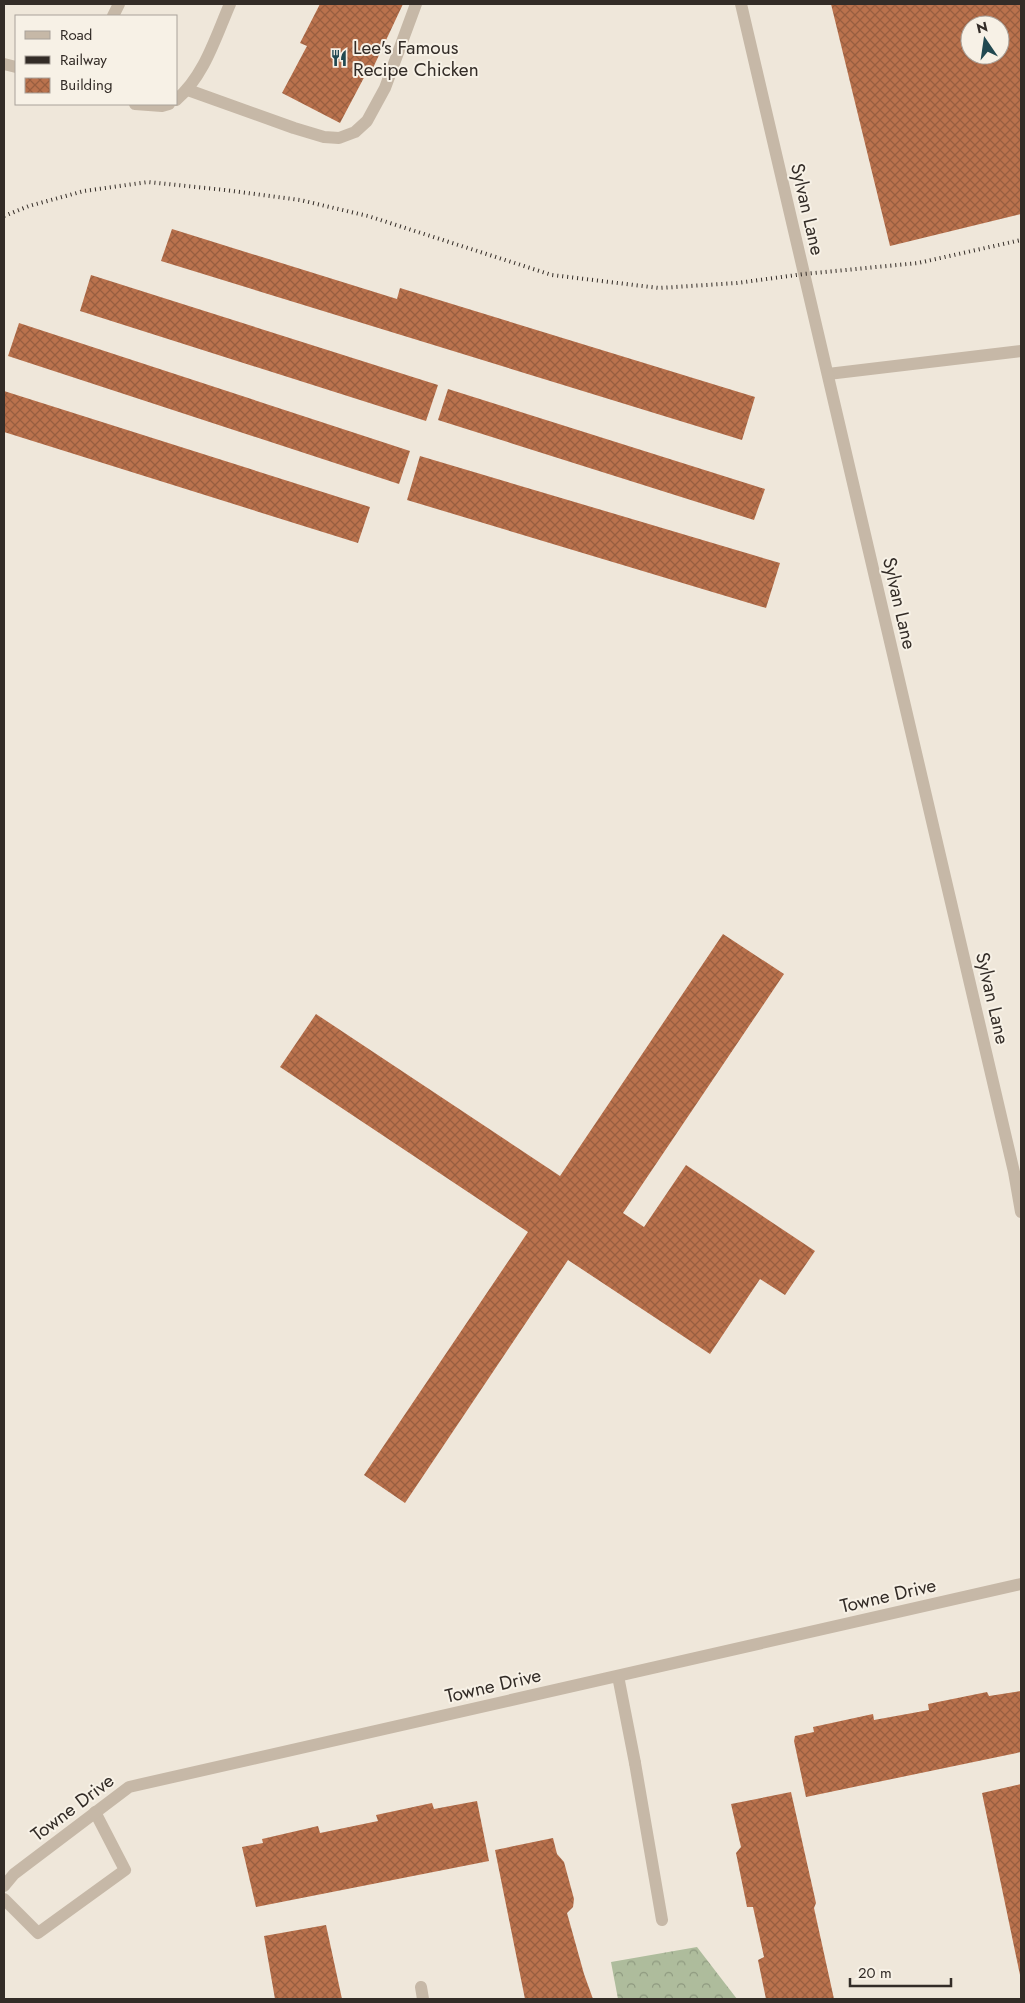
<svg xmlns="http://www.w3.org/2000/svg" width="1025" height="2003" font-family="Jost,sans-serif">
<style>
.forest{fill:url(#forest-crowns)}
.building{fill:url(#building-cross-hatch);fill-rule:evenodd}
.lines{fill:none;stroke-linecap:round;stroke-linejoin:round}
.lane{stroke:#c6b8a7;stroke-width:12}
.street{stroke:#c6b8a7;stroke-width:12}
.rail{stroke:#332c27;stroke-width:4;stroke-dasharray:1 4;stroke-linecap:butt}
.labels{text-anchor:middle;stroke-width:4;stroke-linejoin:round;paint-order:stroke}
.poi-label{font-size:19px;fill:#332c27;stroke:#f7f1e6;text-anchor:start}
.street-label{font-size:19px;fill:#332c27;stroke:#f7f1e6}
</style>
<defs>
<pattern id="forest-crowns" width="20" height="18" patternUnits="userSpaceOnUse" patternTransform="scale(1.25)"><rect width="20" height="18" fill="#aebc9c"/><path d="M2 6a3 3 0 1 1 6 0M12 15a3 3 0 1 1 6 0" fill="none" stroke="#8e997f"/></pattern>
<pattern id="building-cross-hatch" width="8" height="8" patternUnits="userSpaceOnUse" patternTransform="scale(1.25)"><rect width="8" height="8" fill="#ba724d"/><path d="M0 0l8 8M0 8l8-8" fill="none" stroke="#985e40"/></pattern>
</defs>
<rect width="100%" height="100%" fill="#efe7da"/>
<path class="forest" d="M697,1947L737,1999H618L611,1962Z"/>
<path class="building" d="M320,4H403L372,70H368L340,123L282,93L307,46L300,43Z
M831,4H1021V214L890,246ZM970,25H1000V55H970Z
M172,229L397,299L400,288L755,397L742,440L161,261Z
M91,275L438,385L426,421L80,311Z
M19,323L410,451L399,484L8,356Z
M448,389L765,489L754,520L438,420Z
M4,391L370,507L358,543L4,432Z
M420,456L780,563L766,608L407,500Z
M723,934L784,974L623,1213L644,1227L686,1165L815,1251L785,1295L760,1279L710,1354L568,1260L405,1503L364,1475L528,1232L280,1067L316,1014L560,1176Z
M1021,1691V1752L806,1797L794,1741L795,1736L814,1732L813,1727L873,1714L874,1720L929,1710L928,1704L987,1692L989,1696Z
M1021,1784V1974L1020,1975L982,1793Z
M791,1792L816,1903L814,1908L834,1999H766L758,1960L764,1957L753,1907H747L736,1853L741,1847L731,1804Z
M477,1801L489,1861L256,1907L242,1847L263,1843L262,1839L318,1826L320,1833L378,1821L376,1815L432,1803L434,1809Z
M553,1838L557,1854L564,1862L574,1899L573,1907L567,1913L584,1974L593,1999H525L495,1850Z
M326,1925L342,1999H275L264,1936Z"/>
<g class="lines">
<path class="lane" d="M113,16L119,4
M4,64L16,67
M188,90L294,128L324,137L339,138L355,132L367,121L385,88L416,4
M176,100C204,77 216,36 230,4
M135,104L162,106L169,104
M828,374L1021,351
M635,1763L662,1920
M4,1899L38,1933L125,1870L95,1812
M421,1987L423,1999"/>
<path class="street" d="M741,4L1014,1172L1021,1212
M618,1676L635,1763
M4,1886L14,1874L129,1787L1021,1584"/>
<path class="rail" d="M4,216L29,206L84,191L148,182L225,190L300,200L368,216L552,275L659,288L737,283L804,274L918,263L1021,240"/>
</g>
<defs>
<g id="restaurant-bare" transform="scale(1.35)"><path d="M-5-6h1v4h1v-4h1v4h1v-4h1v5L-1.5 .5V6h-2V.5L-5-1ZM5-6V6H3V1.5H1.5Q1.5-4 5-6Z" fill="#214850" stroke="#f7f1e6" stroke-width="2.5" paint-order="stroke"/></g>
</defs>
<g fill-rule="evenodd">
<use href="#restaurant-bare" x="339" y="58"/>
</g>
<g class="labels">
<g class="poi-label">
<text x="353" y="54">Lee's Famous<tspan x="353" dy="22">Recipe Chicken</tspan></text>
</g>
<g class="street-label">
<text transform="translate(808 209) rotate(77)" y="7">Sylvan Lane</text>
<text transform="translate(900 603) rotate(77)" y="7">Sylvan Lane</text>
<text transform="translate(993 998) rotate(77)" y="7">Sylvan Lane</text>
<text transform="translate(888 1595) rotate(-13)" y="7">Towne Drive</text>
<text transform="translate(493 1685) rotate(-13)" y="7">Towne Drive</text>
<text transform="translate(72 1807) rotate(-37)" y="7">Towne Drive</text>
</g>
</g>
<rect width="1025" height="2003" fill="none" stroke="#332c27" stroke-width="10"/>
<rect x="15" y="15" width="162" height="90" fill="#f7f1e6" stroke="#a9a29a"/>
<rect x="25" y="31" width="25" height="8" fill="#c6b8a7" stroke="#a9a29a"/>
<text x="60" y="40" font-size="15" fill="#332c27">Road</text>
<rect x="25" y="56" width="25" height="8" fill="#332c27" stroke="#a9a29a"/>
<text x="60" y="65" font-size="15" fill="#332c27">Railway</text>
<rect x="25" y="78" width="25" height="15" fill="url(#building-cross-hatch)" stroke="#a9a29a"/>
<text x="60" y="90" font-size="15" fill="#332c27">Building</text>
<g transform="translate(985 40) rotate(347)"><circle r="24" fill="#f7f1e6" stroke="#a9a29a"/>
<path d="M0-4L9 19L0 12L-9 19Z" fill="#214850"/>
<text y="-8" font-size="14" font-weight="bold" text-anchor="middle" fill="#332c27">N</text>
</g>
<path d="M850 1978v8h101v-8" fill="none" stroke="#332c27" stroke-width="2.5"/>
<text x="858" y="1978" font-size="15" fill="#332c27" stroke="#f7f1e6" stroke-width="4" paint-order="stroke">20 m</text>
</svg>
